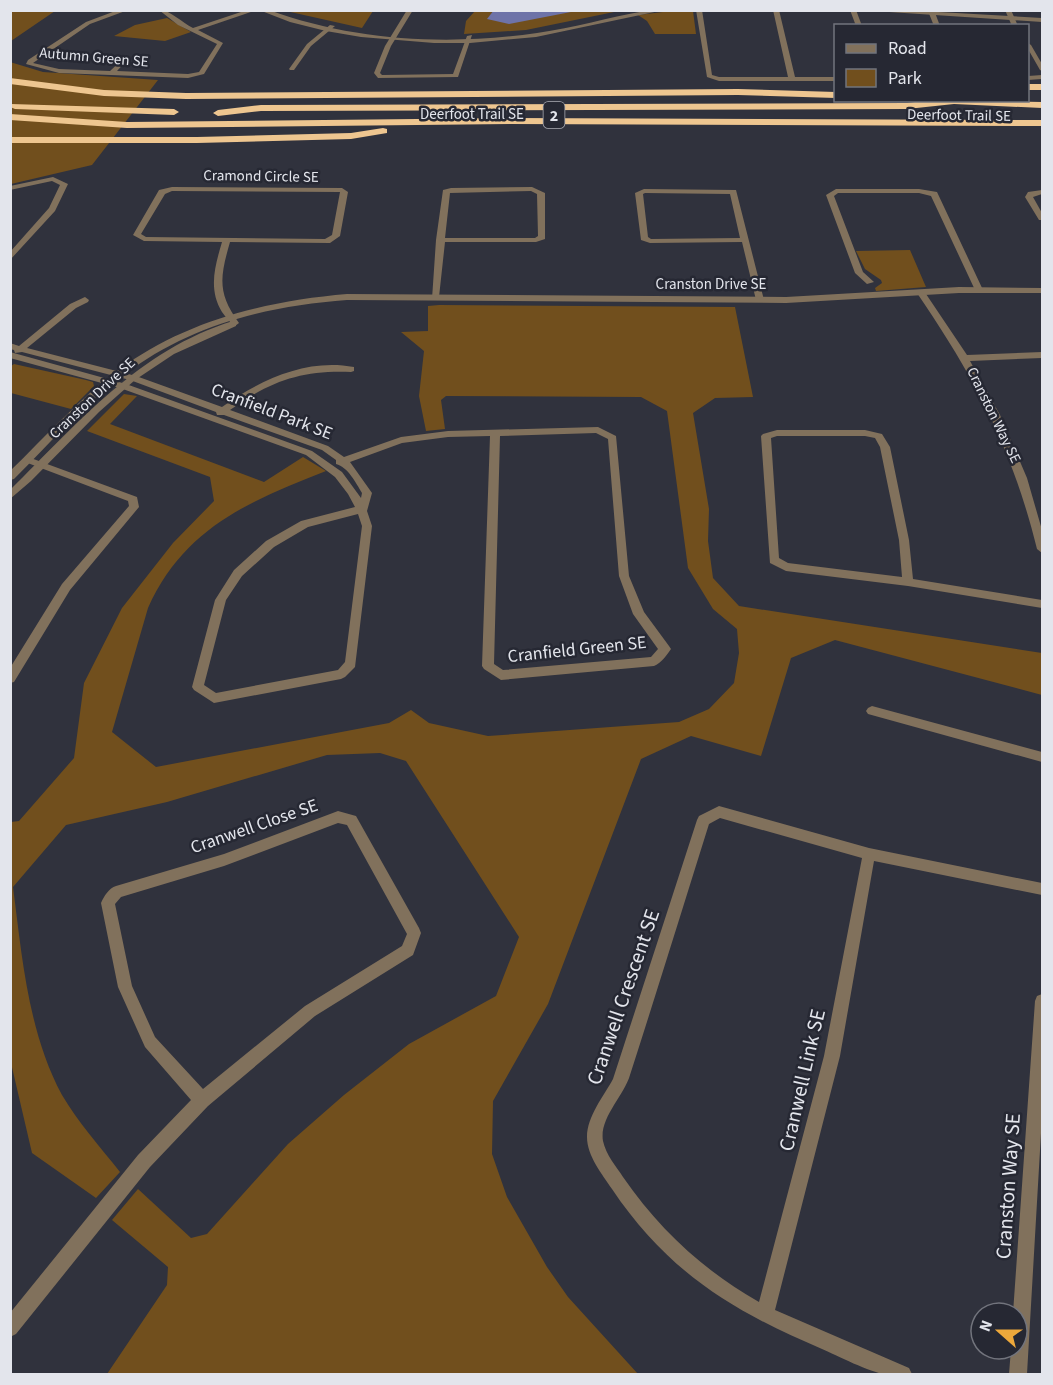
<svg xmlns="http://www.w3.org/2000/svg" width="1053" height="1385" font-family="'Source Sans 3',sans-serif">
<style>
.green{fill:#714f1d}
.water{fill:#6e73a8}
.lines{fill:none;stroke-linecap:round;stroke-linejoin:round}
.minor{fill:#81715c;fill-rule:evenodd}
.tertiary{fill:#81715c;fill-rule:evenodd}
.motorway{fill:#eec690;fill-rule:evenodd}
.labels{text-anchor:middle;stroke-width:5;stroke-linejoin:round;paint-order:stroke}
.far-street-label{font-size:15px;fill:#e3e5ec;stroke:#262833}
.shield{fill:#262833;stroke:#aaacb4;stroke-width:1.5}
.shield-label{font-size:16px;font-weight:bold;fill:#e3e5ec}
.street-label{font-size:18px;fill:#e3e5ec;stroke:#262833}
.near-street-label{font-size:21px;fill:#e3e5ec;stroke:#262833}
</style>
<rect width="100%" height="100%" fill="#30323d"/>
<path class="green" d="M11,10H55V11L11,41Z
M286,11L373,10V11L362,28Z
M475,11H619L526,30L464,34L466,21Z
M671,11H693L696,34H655L647,21L638,15Z
M167,18L191,32L165,41L114,36L135,25Z
M10,62L43,72L158,80L92,165L11,184Z
M910,250L926,287L876,291L875,288L882,283L881,280L865,269L856,251Z
M439,305L735,307L753,397L715,398L693,413L709,509L708,541L713,578L739,606L1042,653V695L835,640L791,658L761,756L691,736L641,759L548,1004L493,1101L492,1154L507,1197L547,1267L568,1297L638,1374H107L167,1285L168,1267L112,1220L138,1189L191,1238L207,1234L288,1144L344,1095L409,1044L496,996L519,937L406,761L380,753L327,755L167,802L66,825L13,887C22,956 28,1032 62,1095C78,1122 100,1147 120,1172L96,1198L32,1153L11,1063V822L19,821L74,758L84,683L122,608L173,543L214,501L210,477L87,431L124,394L137,396L110,424L264,482L303,457L326,471C249,501 184,528 148,608L112,732L156,767L389,723L411,710L429,723L488,736L679,722L709,709L734,683L739,653L737,629L713,609L688,568L667,411L641,397L446,396L441,400L445,429L426,431L419,396L424,351L401,332L428,331V306Z
M14,364L86,380L93,382L94,386L71,409L11,393V366Z"/>
<path class="water" d="M494,10H576V11L509,24L487,19Z"/>
<g class="lines">
<path class="minor" d="M118,10H128L90,24L33,63L59,69L110,71L125,57L128,59L117,71L188,74L199,72L217,44L178,25L159,10C171,10 182,23 193,28L247,10H257L198,30L223,43L204,74L188,78L59,73L26,64L28,60L86,22Z
M407,10H413L391,46L380,73L382,75L453,74L467,36L472,35L458,77L378,78L374,73L385,46Z
M696,10H702L712,75L719,77H788L773,10H779L795,77H836V81H719L707,77Z
M850,10H856L862,26H856Z
M1005,10H1011L1018,26H1012Z
M928,11L934,10L940,26H934Z
M330,25L335,26L311,46L294,70H290L289,69L307,44Z
M1028,43L1031,45L1042,64V71L1040,70L1028,49Z
M1042,75V79L1028,80V76Z
M53,177L68,184L55,211L10,260V252L49,208L60,185L52,181L10,190V186Z
M172,187L342,188L348,192L340,236L330,243L230,242C220,277 217,293 239,323L235,326C230,323 226,317 222,312C208,289 215,266 222,242L144,241L133,235L159,190ZM172,191L340,192L332,235L325,239L146,237L141,234L165,194Z
M532,187L545,193V239L536,242H445L439,297L432,299L436,240L443,190L451,188ZM531,191L537,194L538,236L535,238H445L450,193Z
M644,189L736,190L764,300L763,302L756,300L742,242L650,243L641,240L635,193ZM645,193L730,194L740,238L651,239L648,237L643,194Z
M836,189H919L937,192L983,290L982,292L975,290L931,196L919,193H838L834,196L863,272L874,282L867,284L855,273L826,195Z
M1042,190V194L1033,197L1042,213V220H1039L1025,197L1028,192Z
M921,290L924,291L967,355L1042,352V358L970,361L1000,415L1027,478L1042,530V553L1037,549C1012,448 975,378 917,293Z
M85,297L89,300L88,302L76,308L27,348L136,376L222,407C260,380 306,358 354,367V371L351,372C302,370 270,381 230,410L328,446L344,457L401,437L448,431L598,427L616,436L629,576L644,612L669,646L671,649C667,655 661,663 654,666L501,680L484,669L482,666L490,436L448,437L402,443L350,462L372,493L367,511L372,526L355,667L345,677L341,679L214,703L194,690L192,687L215,600L234,570L266,541L301,521L355,507L348,494L335,477L306,455L120,388L10,358V352L126,384L312,451L342,472L361,498L362,493C356,483 348,467 336,464V460L322,450L224,415H217L216,412L130,380L22,352L15,353L14,350L10,349V343L19,346L70,304ZM596,433L608,439L619,576L633,614L658,649L651,657L503,670L494,664L500,436ZM358,514L362,526L345,662L338,670L216,693L204,685L226,600L242,576L274,547L308,527Z
M777,430H865L882,434L890,447L909,540L913,579L1042,600V608L908,586L786,571L770,563L761,436L763,434ZM777,436H865L875,438L880,447L899,540L902,577L788,563L779,558L771,438Z
M28,457L137,497L139,507L70,590L14,682L10,683V668L62,584L129,506L128,501L25,462V458Z
M872,706L1042,752V762L868,714L866,711L868,708Z
M719,806L869,848L1042,883V895L874,861L840,1056L775,1310L909,1368L912,1374C903,1374 893,1376 885,1374C871,1373 836,1355 822,1349C732,1311 667,1271 612,1189C602,1174 587,1156 587,1137C587,1116 604,1096 613,1079L697,820L699,816ZM720,818L862,858L824,1056L759,1302C704,1271 659,1229 623,1177C616,1166 606,1155 603,1141C599,1118 624,1096 630,1075C657,991 683,907 709,824Z
M338,811L356,816L419,928L421,933L413,955L315,1016L208,1106L150,1167L16,1334L10,1337V1313L138,1155L191,1100L145,1047L118,987L101,903C104,896 109,888 116,886L224,854ZM338,823L347,825L407,934L402,946L305,1006L203,1089L155,1037L132,986L115,904L121,897L224,866Z
M1042,994V1116L1027,1374H1009L1011,1349H1017V1313H1013L1035,1001L1037,996Z"/>
<path class="tertiary" d="M259,10H269C354,41 448,46 537,33C574,28 609,17 645,11L664,10L536,37L470,43H434L361,37L326,31L290,22Z
M859,10H903L1042,18V22Z
M959,287L1042,288V293H959L786,303L347,300C267,306 189,325 124,375C83,405 49,444 14,479L10,480V471C45,437 78,400 117,371C184,321 265,301 347,294L786,297Z
M233,321L236,322V326L174,354L135,380L99,412L31,481L10,499V490C78,423 139,350 233,321Z"/>
<path class="motorway" d="M10,78L104,90L186,93L738,89L836,92V98L738,95L186,99L104,96L10,84Z
M1028,84H1042V90H1028Z
M931,100L1042,102V108L954,104L907,109L261,111L218,116L213,113L218,110L261,105L907,103Z
M11,104L174,109L179,112L174,115L15,109L10,107Z
M10,114L127,122L511,118L1042,120V126L511,124L127,128L10,120Z
M383,128L387,129V133L351,139L197,143H10V137H197L351,133Z"/>
</g>
<g class="labels">
<g class="far-street-label">
<text transform="translate(94 57) rotate(5)" y="5">Autumn Green SE</text>
<text x="472" y="119">Deerfoot Trail SE</text>
<text transform="translate(959 115) rotate(1)" y="5">Deerfoot Trail SE</text>
<text transform="translate(261 176) rotate(1)" y="5">Cramond Circle SE</text>
<text x="711" y="289">Cranston Drive SE</text>
<text transform="translate(92 398) rotate(-43)" y="5">Cranston Drive SE</text>
<text transform="translate(994 415) rotate(64)" y="5">Cranston Way SE</text>
</g>
<rect class="shield" x="543.5" y="102" width="21" height="26" rx="4.5"/>
<g class="shield-label">
<text x="554" y="121">2</text>
</g>
<g class="street-label">
<text transform="translate(272 411) rotate(21)" y="6">Cranfield Park SE</text>
<text transform="translate(577 649) rotate(-6)" y="6">Cranfield Green SE</text>
<text transform="translate(254 826) rotate(-19)" y="6">Cranwell Close SE</text>
</g>
<g class="near-street-label">
<text transform="translate(623 997) rotate(-71)" y="7">Cranwell Crescent SE</text>
<text transform="translate(802 1080) rotate(-77)" y="7">Cranwell Link SE</text>
<text transform="translate(1008 1186) rotate(-86)" y="7">Cranston Way SE</text>
</g>
</g>
<rect width="1053" height="1385" fill="none" stroke="#e3e5ec" stroke-width="24"/>
<rect x="834" y="24" width="195" height="78" fill="#262833" stroke="#72747d" stroke-width="1.5"/>
<rect x="846" y="44" width="30" height="9" fill="#81715c" stroke="#72747d" stroke-width="1.5"/>
<text x="888" y="54" font-size="18" fill="#e3e5ec">Road</text>
<rect x="846" y="69" width="30" height="18" fill="#714f1d" stroke="#72747d" stroke-width="1.5"/>
<text x="888" y="84" font-size="18" fill="#e3e5ec">Park</text>
<g transform="translate(999 1331) rotate(291)"><circle r="28" fill="#262833" stroke="#72747d" stroke-width="1.5"/>
<path d="M0-4.5L10 22L0 15L-10 22Z" fill="#eda83b"/>
<text y="-9" font-size="16" font-weight="bold" text-anchor="middle" fill="#e3e5ec">N</text>
</g>
</svg>
